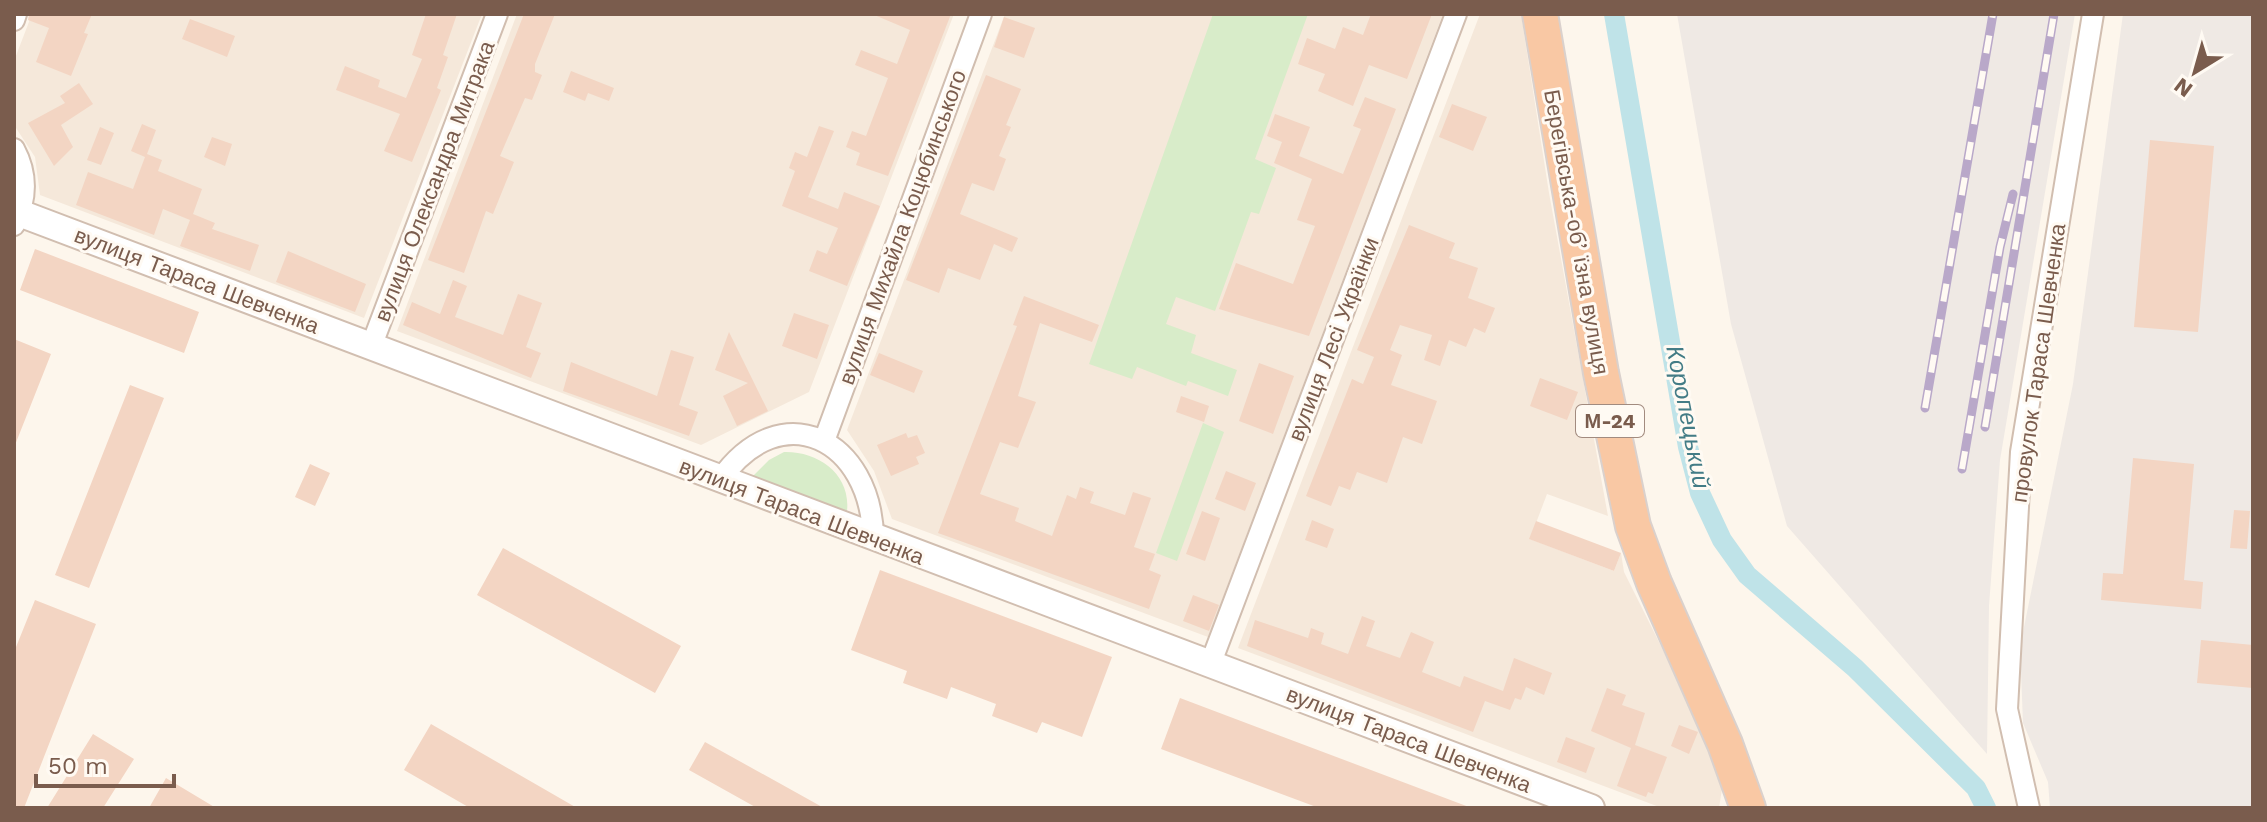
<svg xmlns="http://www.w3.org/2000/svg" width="2267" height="822" font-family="'Work Sans',sans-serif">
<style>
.residential{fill:#f5e8da}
.industrial{fill:#efe9e4}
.green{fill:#d8ecc9}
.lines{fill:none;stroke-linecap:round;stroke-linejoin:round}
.canal{stroke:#bfe3e8;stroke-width:20}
.building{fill:#f3d5c3}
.minor-casing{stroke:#d1beb0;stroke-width:24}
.tertiary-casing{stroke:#d1beb0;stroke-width:30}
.trunk-casing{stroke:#dad1cd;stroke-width:38}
.minor{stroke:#fff;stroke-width:20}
.tertiary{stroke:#fff;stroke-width:26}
.trunk{stroke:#f9c8a4;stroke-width:34}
.rail-casing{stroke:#b9a8c9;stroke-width:9}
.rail{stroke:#fffaf3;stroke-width:6;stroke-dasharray:18;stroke-linecap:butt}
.labels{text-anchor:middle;stroke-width:6;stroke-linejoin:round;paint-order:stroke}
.shield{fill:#fffaf3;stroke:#a28b7f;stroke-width:2}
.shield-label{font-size:20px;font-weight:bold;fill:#7a5c4d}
.street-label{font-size:22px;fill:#7a5c4d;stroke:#fffaf3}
.water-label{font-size:24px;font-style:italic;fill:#437c86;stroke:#fffaf3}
</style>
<rect width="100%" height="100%" fill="#fdf6ec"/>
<path class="residential" d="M32,14H482L364,318L40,195L35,157L14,125V61Z
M517,14H954L809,392L701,445L397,331Z
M1005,14H1443L1208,637L892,519L874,471L847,430Z
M1480,14H1521L1549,193L1608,516L1547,494L1530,539L1614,571L1621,553L1624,572L1685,694L1715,765L1722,789L1719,808H1662L1238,648Z"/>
<path class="industrial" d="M1677,14H2075L2000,460L1989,606L1987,754L1787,526L1731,324Z
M2123,14H2253V808H2050L2048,782L2023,723L2020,647L2073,384Z"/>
<path class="green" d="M1213,14H1308L1255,159L1276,168L1259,214L1251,212L1215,311L1176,297L1166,324L1196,335L1191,353L1237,370L1228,396L1188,381L1186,386L1137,367L1132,379L1089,364Z
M1203,423L1224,432L1177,561L1156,553Z
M784,452C818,451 851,474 847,511L752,477L769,460Z"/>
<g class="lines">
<path class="canal" d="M1614,14L1688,447L1700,493L1722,540L1747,575L1855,668L1976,788L1986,808"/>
</g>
<path class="building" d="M29,14H92L84,33L88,34L71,76L36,62L49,28L28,20Z
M426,14H457L443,55L448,57L437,88L441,90L412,162L384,151L400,114L336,90L345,66L380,80L378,87L406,98L422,59L412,55Z
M524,14H555L535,64V72L542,75L532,100L525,98L500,156L514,162L493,214L486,211L464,273L428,260Z
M872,14H951L888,176L856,165L860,153L846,147L852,131L866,136L888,78L855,65L861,50L897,64L910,30Z
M1371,14H1432L1407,79L1369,65L1353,106L1318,91L1325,74L1298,64L1307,38L1335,49L1343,27L1363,35Z
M1004,17L1035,28L1024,58L994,47Z
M190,19L235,36L227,57L182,39Z
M571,71L614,88L609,101L588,93L585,101L563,92Z
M986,75L1021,89L1006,125L1011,127L999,156L1006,159L994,191L972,183L960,214L1018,238L1012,252L994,244L980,280L948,268L939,293L906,280Z
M79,83L93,104L61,125L73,147L54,166L28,123L65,103L60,96Z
M1365,97L1396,109L1309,336L1219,309L1236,263L1293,284L1315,226L1297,220L1312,179L1274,163L1282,142L1267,136L1275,114L1310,127L1299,156L1343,174L1361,129L1353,126Z
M1452,104L1487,117L1473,151L1439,137Z
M142,124L156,130L147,154L162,160L158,171L202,189L193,214L215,223L212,229L259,245L250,271L180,246L190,220L163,209L154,235L76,205L88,172L133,189L145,157L131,151Z
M819,126L834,131L808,197L838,209L844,192L880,206L847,286L809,271L817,250L827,254L838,228L782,206L795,171L789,168L795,152L807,157Z
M100,127L114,133L101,165L87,160Z
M212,137L232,144L225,166L204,157Z
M2150,140L2214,146L2198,332L2134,327Z
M1409,225L1455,243L1449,258L1478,268L1468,298L1495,308L1485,333L1474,328L1466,347L1449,340L1440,366L1424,360L1432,335L1400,325L1390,350L1402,355L1391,385L1437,401L1422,444L1403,437L1387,483L1357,472L1350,490L1339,486L1331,506L1306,496L1352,379L1363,384L1374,357L1357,350Z
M35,249L199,312L184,353L20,290Z
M288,251L366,284L355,312L276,282Z
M453,280L467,286L455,317L503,335L518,294L542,303L526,347L541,353L531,378L403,325L412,302L440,314Z
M1024,296L1099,325L1092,342L1040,323L1018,396L1036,402L1018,448L1000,442L980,494L1019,508L1015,521L1052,536L1067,495L1076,499L1080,487L1094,492L1090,503L1125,515L1133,492L1151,498L1134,547L1155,554L1149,570L1161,575L1149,609L938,533L1017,326L1013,325Z
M794,313L829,325L817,359L782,346Z
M729,332L768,411L737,426L723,396L748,383L715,370Z
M14,339L51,354L15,445H14Z
M671,350L694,357L679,405L698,412L689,436L563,391L571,362L657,396Z
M879,353L923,371L914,393L870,375Z
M1259,363L1294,376L1273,434L1239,421Z
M1540,378L1578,392L1567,420L1530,406Z
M130,385L164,398L89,588L55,575Z
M1181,396L1209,406L1204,422L1176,412Z
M906,433L908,438L917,435L925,453L916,457L919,464L891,476L877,445Z
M2133,458L2194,464L2184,580L2203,582L2201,609L2101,600L2103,573L2123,574Z
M310,464L330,473L315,506L295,497Z
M1226,471L1256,483L1245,511L1215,499Z
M2234,510L2250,511L2247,549L2230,548Z
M1202,511L1220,518L1205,561L1186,554Z
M1312,520L1334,529L1327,548L1305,540Z
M1536,521L1621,553L1614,571L1529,539Z
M503,548L681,646L655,693L477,595Z
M880,570L1112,657L1082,737L1042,722L1037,733L992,716L996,704L951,687L947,699L903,683L907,671L851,650Z
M1193,595L1219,605L1209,631L1183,621Z
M35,600L96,624L24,808H14V652Z
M1362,616L1375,621L1366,646L1400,658L1411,632L1434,642L1422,672L1460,687L1464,676L1503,691L1514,658L1552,673L1544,695L1526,687L1521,700L1515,698L1510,710L1485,701L1473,732L1247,646L1255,620L1308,638L1311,628L1324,633L1321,644L1348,654Z
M2201,640L2253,645V688L2197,683Z
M1607,688L1626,695L1622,705L1645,713L1635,745L1667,757L1653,794L1648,792L1646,797L1617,786L1631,748L1591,731Z
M1180,698L1469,807V808H1319L1161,749Z
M431,724L577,808H470L404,770Z
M1679,725L1698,732L1689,754L1671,746Z
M93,734L134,759L103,808H47Z
M1566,737L1595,748L1586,773L1557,762Z
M705,742L824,808H757L689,770Z
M166,778L216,808H149Z"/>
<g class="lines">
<g class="minor-casing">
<path id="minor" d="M14,20L16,14
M14,149C28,175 27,199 14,225
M371,347L497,14
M824,441L981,14
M720,480C782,392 872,441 873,538
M1210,665L1456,14
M2029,808L2007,709L2021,452L2093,14"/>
</g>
<g class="tertiary-casing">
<path id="tertiary" d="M14,211L1591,808"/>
</g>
<g class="trunk-casing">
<path id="trunk" d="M1540,14L1601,373L1633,526L1654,583L1725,744L1748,808"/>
</g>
<use href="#minor" class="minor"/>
<use href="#tertiary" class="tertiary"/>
<use href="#trunk" class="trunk"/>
<g class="rail-casing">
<path id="rail" d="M1925,408L1993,14
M1985,427L2054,14
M1962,469L2000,247L2013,194"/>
</g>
<use href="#rail" class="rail"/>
</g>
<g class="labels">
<rect class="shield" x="1576" y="405" width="68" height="32" rx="6"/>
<g class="shield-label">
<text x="1610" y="428">М-24</text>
</g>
<g class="street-label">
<text transform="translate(434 181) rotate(-69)" y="8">вулиця Олександра Митрака</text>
<text transform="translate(902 227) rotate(-70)" y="8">вулиця Михайла Коцюбинського</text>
<text transform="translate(1577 232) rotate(80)" y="8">Берегівська-обʼїзна вулиця</text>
<text transform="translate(197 280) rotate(21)" y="8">вулиця Тараса Шевченка</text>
<text transform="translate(1333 339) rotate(-69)" y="8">вулиця Лесі Українки</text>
<text transform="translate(2038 363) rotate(-82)" y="8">провулок Тараса Шевченка</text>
<text transform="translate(802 511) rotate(21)" y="8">вулиця Тараса Шевченка</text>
<text transform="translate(1409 739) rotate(21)" y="8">вулиця Тараса Шевченка</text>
</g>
<g class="water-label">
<text transform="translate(1688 417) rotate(79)" y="8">Коропецький</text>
</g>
</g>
<rect width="2267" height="822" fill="none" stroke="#7a5c4d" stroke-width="32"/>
<g transform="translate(2195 72) rotate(217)" stroke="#fffaf3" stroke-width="6" paint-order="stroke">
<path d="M0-6L14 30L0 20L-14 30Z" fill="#7a5c4d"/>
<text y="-12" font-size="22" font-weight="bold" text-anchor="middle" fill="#7a5c4d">N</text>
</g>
<path d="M36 774v12h138v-12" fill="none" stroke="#7a5c4d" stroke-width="4"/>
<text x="48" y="774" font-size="24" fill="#7a5c4d" stroke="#fffaf3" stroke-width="6" paint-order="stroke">50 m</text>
</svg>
